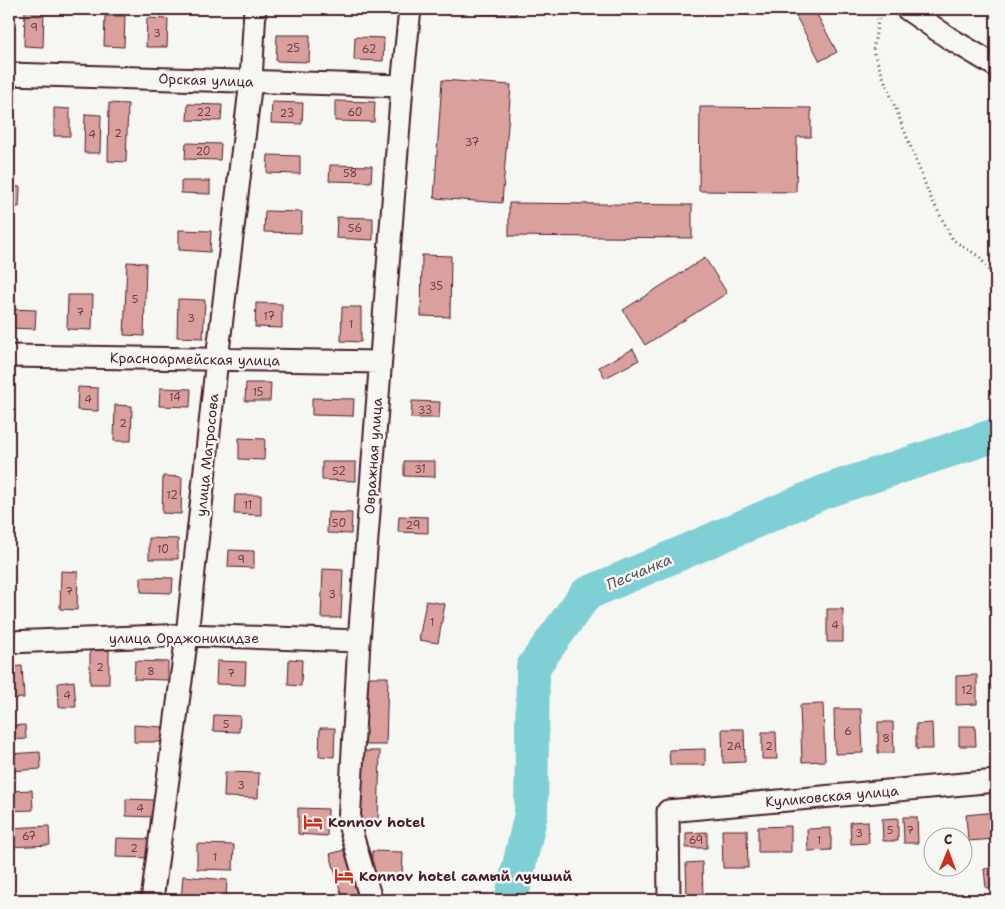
<svg xmlns="http://www.w3.org/2000/svg" width="1005" height="909" font-family="'Shantell Sans',sans-serif">
<style>
.lines{fill:none;stroke-linecap:round;stroke-linejoin:round}
.river{stroke:#7fd0d5;stroke-width:34}
.building{fill:#daa09d;stroke:#4a1f2b}
.minor-casing{stroke:#4a1f2b;stroke-width:25}
.path{stroke:#4a1f2b;stroke-width:3;stroke-dasharray:1 4;stroke-linecap:butt}
.minor{stroke:#f6f6f2;stroke-width:21}
.labels{text-anchor:middle;stroke-width:5;stroke-linejoin:round;paint-order:stroke}
.number-label{font-size:11px;fill:#6e3f48}
.street-label{font-size:14px;fill:#4a1f2b;stroke:#f6f6f2}
.poi-label{font-size:14px;font-weight:bold;fill:#4a1f2b;stroke:#f6f6f2;text-anchor:start}
.water-label{font-size:15px;font-style:italic;fill:#5a545e;stroke:#f6f6f2}
</style>
<rect width="100%" height="100%" fill="#f6f6f2"/>
<filter id="ink" filterUnits="userSpaceOnUse"><feTurbulence type="fractalNoise" baseFrequency=".02" numOctaves="2"/><feDisplacementMap in="SourceGraphic" scale="10" xChannelSelector="R" yChannelSelector="G"/><feConvolveMatrix kernelMatrix="1 2 1 2 8 2 1 2 1" color-interpolation-filters="sRGB"/></filter>
<g filter="url(#ink)">
<g class="lines">
<path class="river" d="M511,900L531,814L533,667L586,594L826,491L996,435"/>
</g>
<path class="building" d="M25,9H44L43,47L24,46Z
M196,9H224V11L196,10Z
M481,9H517L516,15L481,14Z
M792,9H814L837,52L820,61Z
M105,16H125L124,47L104,46Z
M147,18L168,19L167,47H146Z
M9,27H11L10,46H9Z
M277,35H310L309,62L276,61Z
M355,37L384,38L383,61L354,60Z
M442,80L511,85L502,203L434,198Z
M335,101L375,102L374,122L335,121Z
M272,102L303,103L302,124L271,123Z
M109,103L128,104L126,162L108,161Z
M188,104L222,105L221,121L187,120Z
M700,107L811,108V137H797L796,192L699,191Z
M54,108L70,109V136H54Z
M85,114L101,115L100,153H84Z
M186,143L221,144L220,160L185,159Z
M268,155L300,156V174L267,173Z
M330,165L372,166L371,182L329,181Z
M181,181H210V194L181,193Z
M9,186L20,187L19,207H9Z
M509,203L692,205V238L509,236Z
M265,211L302,212L301,233L264,232Z
M337,217L373,218V240L336,238Z
M179,230L211,231L210,252L179,250Z
M422,255L451,256L450,317L421,316Z
M705,258L727,293L645,345L623,310Z
M127,262L146,263L144,336L124,335Z
M68,295H93L92,330L67,329Z
M178,299L205,300L203,338L177,337Z
M256,303L282,304V328L255,327Z
M342,307H361V342L341,341Z
M9,309L36,310L35,329L9,328Z
M633,349L639,360L605,378L599,367Z
M246,383H271L270,401H245Z
M78,387L98,388V411L77,410Z
M160,388L191,389L190,407L159,406Z
M312,398L354,399L353,416L312,415Z
M412,401L440,402L439,418H411Z
M115,405L132,406L131,441H114Z
M239,438L265,439L264,460L239,459Z
M404,461H435V477L404,476Z
M322,462H356V481L322,480Z
M163,476L182,477L181,514L162,513Z
M235,495H261V515L234,514Z
M328,512L352,513L351,534L327,533Z
M399,516L428,517V533L398,532Z
M149,538L178,539V559H149Z
M229,550L254,551V568L228,567Z
M323,569L343,570L341,618H321Z
M61,571L78,572L77,610L60,609Z
M141,577L173,578L172,593L141,592Z
M9,592H11V610H9Z
M426,601L445,604L438,643L419,640Z
M827,609H843V642H827Z
M90,650H109V684H90Z
M289,659L302,660L301,686L288,685Z
M135,661L168,662V680L134,679Z
M217,661L246,662L245,685L216,684Z
M22,666L24,698L9,699V667Z
M977,675V704L956,705V676Z
M367,677H388L386,745H365Z
M74,681L76,707H59L58,683Z
M823,704L825,761L802,762L800,705Z
M834,709H861L863,753L835,754Z
M214,715L240,716L239,732L213,731Z
M878,722H893L894,753H878Z
M932,723L933,749H916V724Z
M25,725L26,739L9,740V726Z
M134,725L163,727V742H134Z
M959,726H975L976,746H959Z
M320,728H335L334,757L319,756Z
M722,729H744L745,762L723,763Z
M762,732H776L777,759H762Z
M705,749V765H670L669,750Z
M358,751H380L378,821L356,820Z
M40,752L41,769L9,771V754Z
M225,772L259,773L258,798L224,797Z
M32,790L33,810L9,811V791Z
M126,799L155,800L154,817L126,816Z
M298,808L328,809L327,836L298,834Z
M996,812V839L968,841L966,815Z
M903,817H917L918,843H904Z
M898,818V841H883L882,819Z
M868,821L869,843L851,844L850,822Z
M49,826L50,845L9,847V828Z
M791,826V852H758V827Z
M831,828V850L808,851L807,829Z
M722,830H747L748,868H723Z
M707,832V848H686V833Z
M117,838L152,839L151,858L116,857Z
M197,844L234,845L233,870L197,869Z
M344,850L358,897L348,900H343L330,854Z
M372,851L403,852L402,879L371,878Z
M702,862L703,896L687,897L686,863Z
M996,868V887L986,888L984,869Z
M183,876L227,880L226,900H181Z"/>
<g class="lines">
<g class="minor-casing">
<path id="minor" d="M907,9L949,38L996,66
M9,74L402,86
M9,356L380,362
M9,642L187,635L359,641
M152,900L187,635L217,359L251,81L255,9
M370,900V896L349,824L359,641L402,86L410,9
M669,900L668,811L996,781"/>
</g>
<path class="path" d="M880,9L873,51L930,196L953,240L980,257L990,272L996,285"/>
<use href="#minor" class="minor"/>
</g>
</g>
<defs>
<g id="hotel-bare" transform="scale(1.5)"><path d="M-6-4.5h1.5V1H6V5H4.5V3h-9V5H-6ZM-4 0a1.8 1.8 0 1 1 3.6 0ZM.5 0V-2.5h3Q6-2.5 6 0Z" fill="#c8321e" stroke="#f6f6f2" stroke-width="2.5" paint-order="stroke"/></g>
</defs>
<g fill-rule="evenodd">
<use href="#hotel-bare" x="313" y="822"/>
<use href="#hotel-bare" x="344" y="876"/>
</g>
<g class="labels">
<g class="number-label">
<text x="34" y="31">9</text>
<text x="157" y="37">3</text>
<text x="293" y="52">25</text>
<text x="369" y="53">62</text>
<text x="204" y="116">22</text>
<text x="355" y="116">60</text>
<text x="287" y="117">23</text>
<text x="118" y="137">2</text>
<text x="92" y="138">4</text>
<text x="472" y="146">37</text>
<text x="203" y="155">20</text>
<text x="350" y="177">58</text>
<text x="355" y="232">56</text>
<text x="436" y="290">35</text>
<text x="135" y="303">5</text>
<text x="80" y="316">7</text>
<text x="269" y="320">17</text>
<text x="191" y="322">3</text>
<text x="351" y="328">1</text>
<text x="258" y="396">15</text>
<text x="175" y="401">14</text>
<text x="88" y="403">4</text>
<text x="425" y="414">33</text>
<text x="123" y="427">2</text>
<text x="420" y="473">31</text>
<text x="339" y="475">52</text>
<text x="172" y="499">12</text>
<text x="248" y="509">11</text>
<text x="339" y="527">50</text>
<text x="413" y="529">29</text>
<text x="163" y="553">10</text>
<text x="241" y="563">9</text>
<text x="69" y="595">7</text>
<text x="332" y="598">3</text>
<text x="432" y="626">1</text>
<text x="835" y="629">4</text>
<text x="100" y="671">2</text>
<text x="151" y="675">8</text>
<text x="231" y="677">7</text>
<text x="967" y="694">12</text>
<text x="67" y="699">4</text>
<text x="226" y="728">5</text>
<text x="848" y="735">6</text>
<text x="886" y="742">8</text>
<text x="734" y="750">2А</text>
<text x="769" y="750">2</text>
<text x="241" y="789">3</text>
<text x="140" y="812">4</text>
<text x="890" y="834">5</text>
<text x="910" y="834">7</text>
<text x="859" y="837">3</text>
<text x="29" y="840">67</text>
<text x="696" y="844">69</text>
<text x="819" y="844">1</text>
<text x="134" y="852">2</text>
<text x="215" y="861">1</text>
</g>
<g class="street-label">
<text transform="translate(206 80) rotate(2)" y="5">Орская улица</text>
<text transform="translate(195 359) rotate(1)" y="5">Красноармейская улица</text>
<text transform="translate(207 455) rotate(-84)" y="5">улица Матросова</text>
<text transform="translate(373 456) rotate(-86)" y="5">Овражная улица</text>
<text x="184" y="643">улица Орджоникидзе</text>
<text transform="translate(832 796) rotate(-5)" y="5">Куликовская улица</text>
</g>
<g class="poi-label">
<text x="328" y="827">Konnov hotel</text>
<text x="359" y="881">Konnov hotel самый лучший</text>
</g>
<g class="water-label">
<text transform="translate(639 572) rotate(-23)" y="5">Песчанка</text>
</g>
</g>
<rect width="1005" height="909" fill="none" stroke="#f6f6f2" stroke-width="30"/>
<rect x="15" y="15" width="975" height="879" fill="none" stroke="#4a1f2b" stroke-width="2" filter="url(#ink)"/>
<g transform="translate(948 852) rotate(1)"><circle r="24" fill="#f6f6f2" stroke="#b1a0a2"/>
<path d="M0-4L9 19L0 12L-9 19Z" fill="#c8321e"/>
<text y="-8" font-size="14" font-weight="bold" text-anchor="middle" fill="#4a1f2b">С</text>
</g>
</svg>
